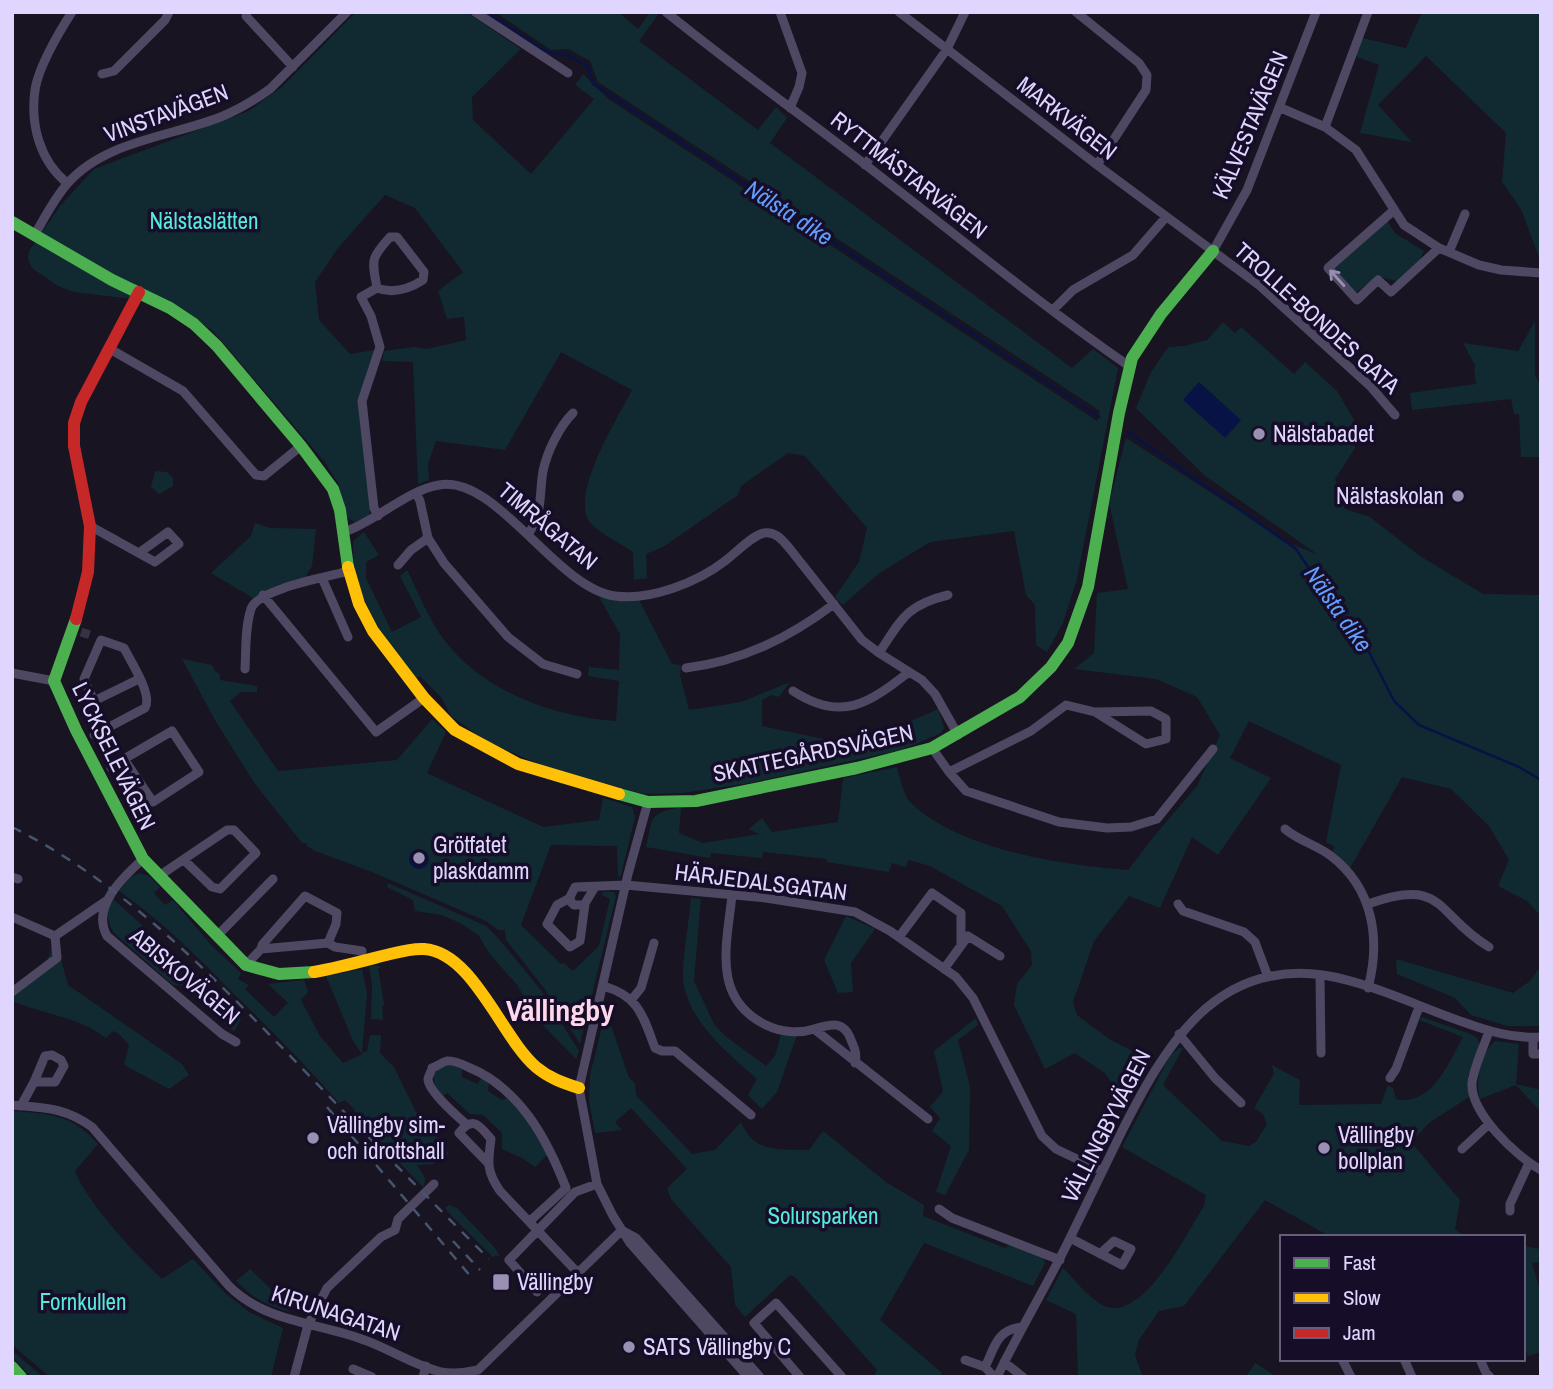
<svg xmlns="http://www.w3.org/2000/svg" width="1553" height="1389" font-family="'Archivo Narrow',sans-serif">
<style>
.green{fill:#112a31}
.water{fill:#081345}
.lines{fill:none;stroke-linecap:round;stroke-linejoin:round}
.stream{stroke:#081345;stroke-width:2.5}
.street-tunnel{stroke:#363143;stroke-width:9;stroke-dasharray:9 4.5;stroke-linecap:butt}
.street{stroke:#4e4863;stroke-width:9}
.fast{stroke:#4caf50;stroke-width:12}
.slow{stroke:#ffc107;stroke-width:12}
.jam{stroke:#c62828;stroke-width:12}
.rail{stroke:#46556e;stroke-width:2.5;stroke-dasharray:10 9;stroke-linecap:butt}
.oneway{stroke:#978eb1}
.poi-dot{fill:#9a91b2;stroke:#160e28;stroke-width:2.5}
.labels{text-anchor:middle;stroke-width:7;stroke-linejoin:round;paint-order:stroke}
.street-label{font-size:23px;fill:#e0d5ff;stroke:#160e28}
.park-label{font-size:23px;fill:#57e9dc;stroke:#160e28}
.poi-label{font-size:23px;fill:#e0d5ff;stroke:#160e28;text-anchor:start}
.water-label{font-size:24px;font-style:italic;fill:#639dff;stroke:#160e28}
.district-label{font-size:30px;font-weight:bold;fill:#ffd7ea;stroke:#160e28}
</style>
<rect width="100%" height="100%" fill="#181422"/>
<path class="green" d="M356,12H466L521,49L472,97L473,120L531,174L594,99L575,85L583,74L607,98L1097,421L1100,411L598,82L590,61L568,49L551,50L495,12H618L638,29L650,12H655L658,15L639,41L758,130L776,107L787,118L770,143L1072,368L1093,349L1118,368L1077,579L1063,623L1047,652L1036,645L1035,605L1026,595L1014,531L930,542L878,574L843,605L835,597L859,562L867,528L805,456L788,453L741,486L738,495L663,547L646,554L647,578L634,580L633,552C622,544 595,531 589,521C571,491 618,418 632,390L561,352L505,450L436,441L428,464L429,480L418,484L413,362L382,361L384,351L415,347L427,349L466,340L464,317L447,319L438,291L463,272L415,208L385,195L338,248L315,282L319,320L350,354L374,350L373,358L358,399L371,510L368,516L355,522L348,518L338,483L324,461L213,331L185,311L161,297L123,298L74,292L58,286L32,268L28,259L29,251L60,206L94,169L249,111L283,86Z
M1422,12H1541V185L1538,187L1541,192V262L1521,209L1502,182L1506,133L1426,56L1378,105L1412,142L1360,133L1379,65L1355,56L1362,38L1406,48Z
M1386,219L1395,233L1424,251L1418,264L1397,281L1377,276L1355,294L1332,268Z
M1535,321V375L1541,386V457H1521L1519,414H1514L1511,399L1412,410L1410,393L1476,384L1474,367H1476L1463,343L1518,351Z
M1223,322L1235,333L1241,327L1294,374L1305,362L1337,391L1354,420L1355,448L1335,479L1345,509L1370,517L1420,556L1483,594L1541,595V916L1527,901L1498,886L1509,860L1489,826L1451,789L1402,777L1350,868L1333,852L1334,846L1326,842L1341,765L1249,721L1230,758L1271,778L1218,855L1192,837L1160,908L1129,896L1094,941L1073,1002L1077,1015L1109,1039L1150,1060L1125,1105L1106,1074L1075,1053L1045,1069L1014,1005L1017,984L1032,965L1031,951L1002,906L930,866L909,860L905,867L892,863L889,872L827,862V859L763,852L762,858L711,853L710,858L646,847C653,816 648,814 681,807L679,833L703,843L759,834L749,829L762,818L772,832L838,822L843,778L897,767C900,777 903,794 910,802C959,850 1062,865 1128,870L1155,835L1197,786L1220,735L1197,697L1156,679L1074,669L1094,653L1097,593L1128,589L1109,503L1126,438L1291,544L1317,554L1205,476L1136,408L1150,374L1168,347L1184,346L1207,340Z
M155,471L167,472L173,478V486L159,494L151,487Z
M255,523L270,528L316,529L312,566L303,581L274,588L253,598L211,573L251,536Z
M364,532L379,555L366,562V578L392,632L421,617L400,576L407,570C418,592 430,622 445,641C484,692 554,717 616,721L619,681L588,676L589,667L619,670L620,634L598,595L619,600H639L672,664L681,665L680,675L689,710L741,702L790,682L779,697L772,695L762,700V726L828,740L876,737L938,709L944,728L941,733L901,750L749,783L683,793L644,794L543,766L486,741L451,716L442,698L420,676L416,679C384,637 351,597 353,541Z
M182,659L212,665L216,672L220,674V680L257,686V692H241L230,701L278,771L397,760L432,719L446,732L427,773L543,827L599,820L603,798L632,807L635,817L621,875L618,878L617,846L551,845L521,925L561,964L564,963L573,971L599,946L610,899L602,895L603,892H614L616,896L580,1044L544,988L506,940L505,930H498L486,921L372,872L315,851L306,845L307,843H302L255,784L215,720Z
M139,873L149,876L160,887L154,893L165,905L173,900L211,945L241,973L238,979L249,985L245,989L274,1017L288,1003L268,984L304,980L308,992L301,1000L320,1036L343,1063L362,1054L353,1041L326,976L362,969L367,994L362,1053L367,1051L370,1035H381L380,1053L394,1067L415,1110L449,1153L445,1157L437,1159L434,1164L417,1165L425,1178L424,1186L423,1187L353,1115L355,1110L345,1100L339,1103C306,1065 271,1030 235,995C199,958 162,921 119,891L131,877Z
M388,883L486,926L499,939L540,989L579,1051L576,1059L534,1016L518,986L489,953L479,936L462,924L442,915L415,911L413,900L387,887Z
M112,898L209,986L241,1019L234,1032L183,985H173L115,934C106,921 106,912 112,898Z
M691,898L701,899L694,981L714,1024L725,1036L766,1066L775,1056L781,1034L797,1035L777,1092L762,1109L748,1095L757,1079C728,1053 693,1026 684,986C680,971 690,916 691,898Z
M846,916L875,929L851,963L853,992L838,993L824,960Z
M52,946L60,956L68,985L182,1064L189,1075L169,1089L124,1065L129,1045L119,1034L113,1031L106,1038C79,1017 43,1014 12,1001V989L47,962Z
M1396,959L1513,993L1530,981L1541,966V1026H1507L1471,1015L1455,998L1397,974Z
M374,965L383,967L378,968L384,1005L382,1006L383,1020L371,1019L372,984L369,967Z
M606,1011L629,1078L635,1083L636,1095L692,1154L715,1150L741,1122C754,1154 780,1149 809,1150L823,1131L886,1182L924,1205L923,1216L1005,1248L1011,1244L1043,1256L1045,1263L1033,1286L924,1243L880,1320L942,1373L939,1377H873L877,1370L795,1277L790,1275L745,1317L735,1305L731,1267L671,1199L667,1188L687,1169L631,1108L615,1122L622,1130L595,1133L589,1101L590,1075Z
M1422,1017L1471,1034L1477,1038L1480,1044L1468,1076L1469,1097L1429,1123L1411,1142L1460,1200L1455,1229L1465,1237H1331L1265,1200L1184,1306L1159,1311L1139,1340L1135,1355L1143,1377H1078L1076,1314L1046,1300L1063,1268C1075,1280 1091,1301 1107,1307C1145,1319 1187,1232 1204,1206L1206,1195L1122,1147L1170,1056L1179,1048H1183L1163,1085L1222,1141L1249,1146L1256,1142L1267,1124L1263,1114L1254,1108L1274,1074L1272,1065L1300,1080L1299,1105L1381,1104L1388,1085L1393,1088L1396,1099C1432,1107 1449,1062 1463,1037L1419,1020Z
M976,1018L978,1025L958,1040L970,1087L969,1150L945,1195L936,1192L951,1146L932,1131L940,1118L930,1107L943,1091L934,1051Z
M1495,1041L1519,1044L1516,1084L1541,1090V1112L1516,1085L1480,1099C1475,1081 1480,1054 1495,1041Z
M450,1064L462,1070V1077L478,1084L481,1078L489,1083L488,1091L502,1100L507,1098L526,1117L548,1154L535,1167L522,1158L502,1149V1133L483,1115L470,1114L447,1093L442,1097C435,1089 432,1082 435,1072Z
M12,1111C50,1114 72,1114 98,1144L75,1171C88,1204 135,1254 162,1279L193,1259L225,1293L249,1312L283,1328L271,1377H50L17,1349L12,1344Z
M449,1205L457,1208L495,1248L500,1257L496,1255L493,1257L450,1214L445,1208Z
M1523,1246L1541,1249V1262L1532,1263L1541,1294V1352L1528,1356L1523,1343Z
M250,1269L277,1295L289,1302V1311C267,1306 251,1297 236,1281Z
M12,1351L15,1353L43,1377H31L12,1357Z
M1255,1363L1277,1377H1246Z"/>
<path class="water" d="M1199,382L1241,420L1225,438L1183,400Z
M409 859a10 10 0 1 1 20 0a10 10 0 1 1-20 0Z"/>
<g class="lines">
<path class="stream" d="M486,12L542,49L555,54H567L588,67L593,84L1099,417
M1128,432L1296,549L1354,636L1365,644L1394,701L1419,725L1519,767L1541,780"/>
<path class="street-tunnel" d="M81,632L93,636"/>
<path class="street" d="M475,12L568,73
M666,12C735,68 807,119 876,173C960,238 1042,306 1129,366
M780,12L802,73L799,87L790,108
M899,12L1097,165L1260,286L1371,387L1395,415
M1076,12L1139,63L1147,75L1146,90L1097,165
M246,16L293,67
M102,74L114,71L165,20L169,12
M1281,108L1325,127L1356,150L1404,225L1439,248L1479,265L1501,270L1541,273
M1325,127L1368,12
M865,165L947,49L965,12
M67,183C40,161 30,125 35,90C38,68 59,32 72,12
M1393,211L1328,268L1357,300L1378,280L1391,292L1439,248
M35,234C45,217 54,199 67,184C105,140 172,137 223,116C240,109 256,99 270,89L347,12
M1213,251L1247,190L1316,12
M1449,252L1465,214
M377,288C372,260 370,259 390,237H397L424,272L423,280C409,289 393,294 377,288L361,297L371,316L380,347L362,401L374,508L378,516
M1053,310L1073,290L1133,255L1166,217
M110,349L183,391L256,475L264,476L301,446
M416,493L420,501L428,538L444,563L508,637L543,664L577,674
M90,526L155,562L179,544L168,532L139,553
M344,532C377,521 405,491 439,485C496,474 556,588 615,596C650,601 698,582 725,561C736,553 751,536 764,533C776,531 783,541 790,549L862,640L879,653L922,680L935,694L958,735
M528,534C543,515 539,494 543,471C547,452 559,427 573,413
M398,565L411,550L428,538
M322,578L348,637
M263,595L376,732L424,698
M879,653C901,620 906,605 948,595
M686,668C742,661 789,638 834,604
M245,669C246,650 245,627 251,609C257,589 328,577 349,571
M12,673L54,681
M793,691C842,723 869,703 909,672
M94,735L145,708C153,695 131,662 124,648L101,640L84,679L94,701L139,679
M932,748L949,772L966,791L1059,822L1107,828L1131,827L1157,819L1213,749
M111,768L124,759L153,802L199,772L172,731L124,759
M949,772L1031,731L1066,705L1095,712L1151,711L1166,719V739L1146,744L1095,712
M648,802L628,874L579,1088L597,1184L613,1216L630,1243L748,1377
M1285,829C1299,841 1317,845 1331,856C1373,888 1381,939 1368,988
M143,859C122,878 91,907 107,936L222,1034L236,1042
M159,876L227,830H234L256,853L220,889L212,887L184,860
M12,877L18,879
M595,887L584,905H574L571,902L570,897L575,887L626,885L766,898L855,912L890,931L956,977L973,998L1042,1136L1056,1149L1102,1171
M732,895C727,944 711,998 766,1025C780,1032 799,1034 814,1029L928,1119
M570,898L557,905L547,924L570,947L580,941L585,904
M1178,904L1183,911L1244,932L1255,942L1268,977
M1368,904C1446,876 1435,915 1489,947
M12,917L55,936L57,958L12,992
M55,936L106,901
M217,936L273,879
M899,937L932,893L961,913V945
M328,943L335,947L362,951
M246,965L261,949L328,943L336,924L337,913L305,896L262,945L261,949
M944,969L968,936L1000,956
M1320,975L1321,1053
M603,986C639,996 643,1016 655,1048L662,1051H675L751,1115
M632,999L641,988L654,943
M814,1029C831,1024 844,1020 851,1040C855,1049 857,1054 855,1063
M1489,1031C1484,1047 1474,1066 1472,1083C1470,1113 1517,1157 1541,1170
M1179,1034L1215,1078L1241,1103
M1533,1038V1054H1541
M1390,1078L1396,1069L1419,1007
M12,1105C44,1108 65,1107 92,1127L229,1286C267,1324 320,1322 367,1341C391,1350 416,1366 441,1372C454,1374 465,1373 478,1370L622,1230
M21,1106L34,1082L45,1056L52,1055L61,1060L64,1066L55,1082H34
M466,1124C457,1116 428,1091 428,1079C428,1077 432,1070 432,1068C437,1066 443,1062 447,1061C454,1060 462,1064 468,1067C520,1088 547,1139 566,1188L530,1221
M1462,1149L1489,1124
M488,1163L459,1133C473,1115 480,1126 491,1139C488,1162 486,1171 500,1191L578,1273
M939,1209L952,1218L1060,1260
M1510,1211V1204L1529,1163
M623,1231L636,1238L760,1377
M1070,1238L1122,1265L1131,1249L1114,1241L1100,1254
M537,1292L509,1260L575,1192L597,1184
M1342,1359L1351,1377
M1404,1359L1412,1377
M1480,1359L1486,1373L1490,1377
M965,1360L985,1367
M1004,1362L1023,1377
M353,1369L372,1377
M294,1377L308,1325L327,1288L381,1237L395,1230L398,1219L434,1184
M423,1377L426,1366
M800,1377L754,1323L776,1303L842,1377
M994,1377L985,1367C995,1347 996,1330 1022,1327
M997,1377C1020,1329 1048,1284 1071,1236C1088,1201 1105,1166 1122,1131C1164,1048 1214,960 1323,975C1369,982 1419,1007 1463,1022C1488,1031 1514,1039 1541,1037"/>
<path class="fast" d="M12,222L112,280L170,308L194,324L217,346L301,446L333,489L340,510L348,567
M76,619L54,681L76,730L143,859L246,965L279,974L314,972
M619,794L648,802L696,801L857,768L932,748L1020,697L1051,667L1068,643L1088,587L1119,413L1132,358L1161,314L1213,251
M12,1367L21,1377"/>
<path class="slow" d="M348,567L359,604L373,631L424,698L455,730L518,764L619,794
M314,972C337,968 359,962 382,956C396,953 410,948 424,949C473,952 502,1038 536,1067C549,1078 563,1083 579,1088"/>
<path class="jam" d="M76,619L88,572L90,526L74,446V423L81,402L139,292"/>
<path class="rail" d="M12,827C126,884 212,976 300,1066C362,1131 425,1195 489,1259
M327,1107L472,1278
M453,1241L480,1270"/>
</g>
<defs><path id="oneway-shaft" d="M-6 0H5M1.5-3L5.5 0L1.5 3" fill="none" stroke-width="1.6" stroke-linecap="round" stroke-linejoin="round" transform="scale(1.75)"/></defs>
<use class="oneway" href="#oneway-shaft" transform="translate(1337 278) rotate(-132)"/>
<g class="poi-dot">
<circle cx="1259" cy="434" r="7"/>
<circle cx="1458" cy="496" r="7"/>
<circle cx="419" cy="858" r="7"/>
<circle cx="313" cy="1138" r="7"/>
<circle cx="1324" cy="1148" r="7"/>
<rect x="492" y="1273" width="18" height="18" rx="3.5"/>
<circle cx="629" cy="1347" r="7"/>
</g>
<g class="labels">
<g class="street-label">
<text transform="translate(166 113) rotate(-20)" y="8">VINSTAVÄGEN</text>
<text transform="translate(1067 118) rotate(38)" y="8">MARKVÄGEN</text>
<text transform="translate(1250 125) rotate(-67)" y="8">KÄLVESTAVÄGEN</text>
<text transform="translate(909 175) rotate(38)" y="8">RYTTMÄSTARVÄGEN</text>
<text transform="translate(1317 318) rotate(42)" y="8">TROLLE-BONDES GATA</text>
<text transform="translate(548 526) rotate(40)" y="8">TIMRÅGATAN</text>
<text transform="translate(813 753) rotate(-12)" y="8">SKATTEGÅRDSVÄGEN</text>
<text transform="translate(114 756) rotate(64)" y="8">LYCKSELEVÄGEN</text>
<text transform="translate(761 882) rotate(7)" y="8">HÄRJEDALSGATAN</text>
<text transform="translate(185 976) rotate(40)" y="8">ABISKOVÄGEN</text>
<text transform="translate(1106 1126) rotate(-63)" y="8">VÄLLINGBYVÄGEN</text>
<text transform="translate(336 1313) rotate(18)" y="8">KIRUNAGATAN</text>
</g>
<g class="park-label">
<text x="204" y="229">Nälstaslätten</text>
<text x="823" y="1224">Solursparken</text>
<text x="83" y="1310">Fornkullen</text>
</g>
<g class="poi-label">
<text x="1273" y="442">Nälstabadet</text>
<text x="1444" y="504" text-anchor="end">Nälstaskolan</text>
<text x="433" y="853">Grötfatet<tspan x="433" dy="26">plaskdamm</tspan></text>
<text x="327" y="1133">Vällingby sim-<tspan x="327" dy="26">och idrottshall</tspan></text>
<text x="1338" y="1143">Vällingby<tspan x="1338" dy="26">bollplan</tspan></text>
<text x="517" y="1290">Vällingby</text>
<text x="643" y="1355">SATS Vällingby C</text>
</g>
<g class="water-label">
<text transform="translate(789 213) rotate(33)" y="8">Nälsta dike</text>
<text transform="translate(1338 609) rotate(55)" y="8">Nälsta dike</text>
</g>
<g class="district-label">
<text x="560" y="1021">Vällingby</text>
</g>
</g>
<rect width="1553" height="1389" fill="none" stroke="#e0d5ff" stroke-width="28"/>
<rect x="1280" y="1235" width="245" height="126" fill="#160e28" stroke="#675e7e" stroke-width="2"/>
<rect x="1294" y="1258" width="35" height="10" fill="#4caf50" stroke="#675e7e" stroke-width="2"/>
<text x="1343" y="1270" font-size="21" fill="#e0d5ff">Fast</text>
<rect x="1294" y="1293" width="35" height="10" fill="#ffc107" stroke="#675e7e" stroke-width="2"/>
<text x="1343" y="1305" font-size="21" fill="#e0d5ff">Slow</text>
<rect x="1294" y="1328" width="35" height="10" fill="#c62828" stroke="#675e7e" stroke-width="2"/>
<text x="1343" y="1340" font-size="21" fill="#e0d5ff">Jam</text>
</svg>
